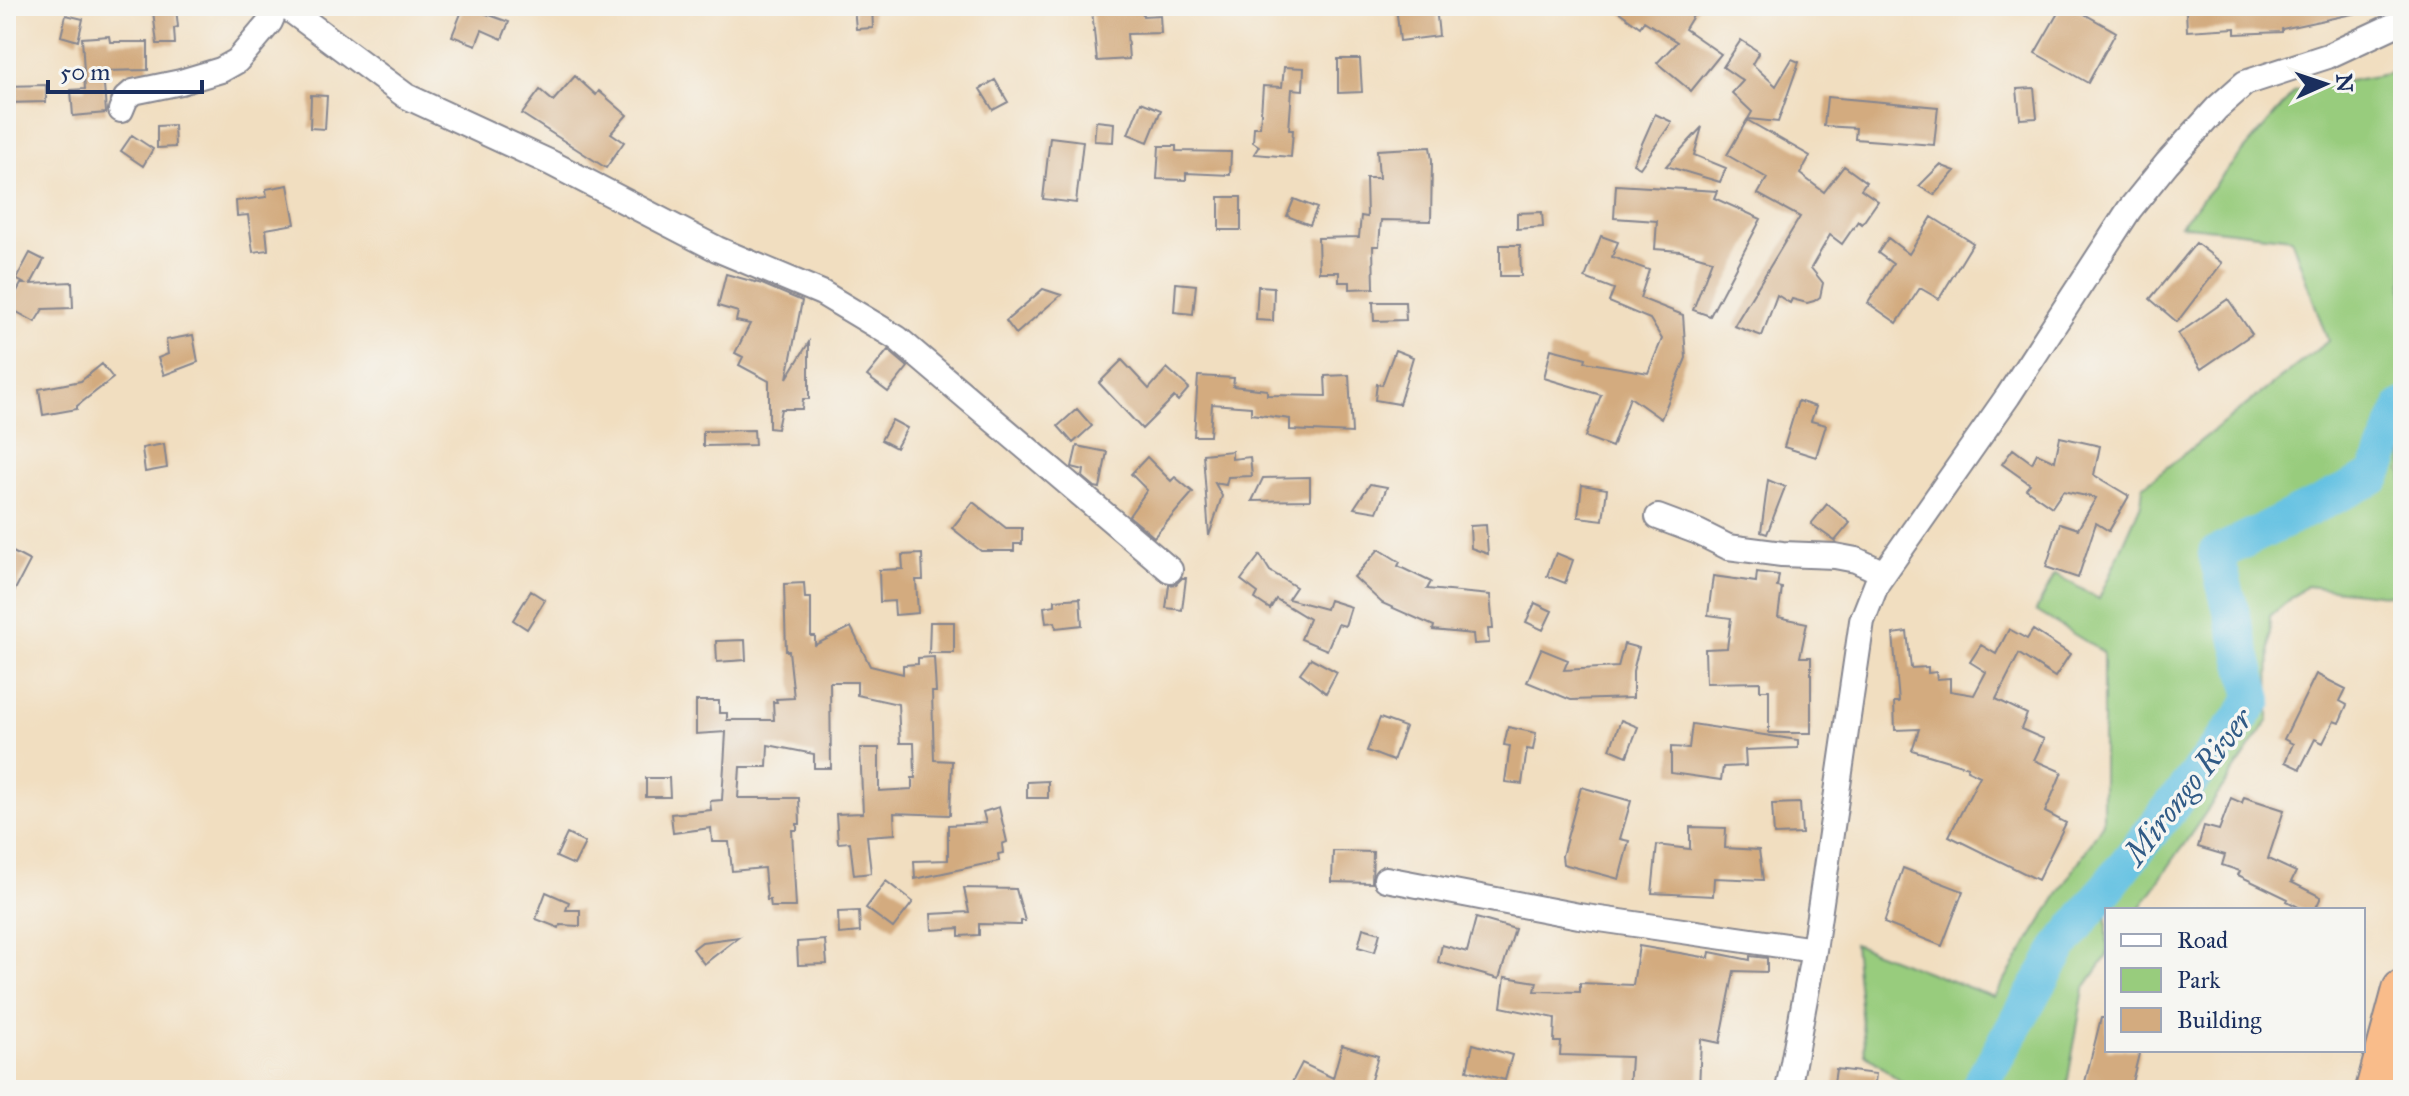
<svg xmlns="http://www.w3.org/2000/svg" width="2409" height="1096" font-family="'IM FELL Great Primer',serif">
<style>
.green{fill:#98cc7d;stroke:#5a7e6e;stroke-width:2}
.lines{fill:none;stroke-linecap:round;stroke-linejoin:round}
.river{stroke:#64c1e2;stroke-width:36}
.building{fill:#d3ab7f}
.minor-casing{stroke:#86868f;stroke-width:28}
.trunk-casing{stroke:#86868f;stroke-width:44}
.minor{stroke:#fff;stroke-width:24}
.trunk{stroke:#f9bc8a;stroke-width:40}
.labels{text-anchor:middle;stroke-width:7;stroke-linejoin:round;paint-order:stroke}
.water-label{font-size:32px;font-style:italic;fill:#315b86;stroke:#f6f6f2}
</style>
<rect width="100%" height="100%" fill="#f6f6f2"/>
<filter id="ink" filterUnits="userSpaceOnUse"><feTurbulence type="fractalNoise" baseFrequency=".0125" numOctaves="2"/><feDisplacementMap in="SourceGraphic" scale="16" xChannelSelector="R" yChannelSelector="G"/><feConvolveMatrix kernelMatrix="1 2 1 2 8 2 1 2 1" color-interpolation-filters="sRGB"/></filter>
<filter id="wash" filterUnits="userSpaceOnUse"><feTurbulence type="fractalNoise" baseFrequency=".006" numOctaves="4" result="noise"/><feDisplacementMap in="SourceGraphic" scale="32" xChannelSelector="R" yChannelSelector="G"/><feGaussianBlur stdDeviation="1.8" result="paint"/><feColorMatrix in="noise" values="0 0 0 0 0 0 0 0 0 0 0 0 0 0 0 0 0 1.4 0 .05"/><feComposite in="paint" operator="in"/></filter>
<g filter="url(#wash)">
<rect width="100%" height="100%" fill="#f1dec0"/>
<path class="green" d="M2403,71V466L2401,471L2403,474V597L2306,586L2270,616L2269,720L2139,910H2107V956L2084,989L2066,1090H1912L1865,1054L1854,944L1994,997L2103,823V652L2036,611L2055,574L2099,599L2141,504L2143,486L2328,341L2291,238L2180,225L2295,91Z"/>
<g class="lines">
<path class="river" d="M1977,1090L2061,946L2255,700L2216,554L2374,477L2403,406"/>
</g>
<g id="blocks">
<path class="building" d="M464,6L509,22L502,39L482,30L476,45L452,36Z
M854,6H872L873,28L856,29Z
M1396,6L1436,7L1439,36L1400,41Z
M1611,6H1699L1685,29L1721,54L1691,91L1657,63L1677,42L1644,21L1640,27Z
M2062,6H2070L2116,32L2088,83L2035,53Z
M2356,6L2357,13L2282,29V32L2235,34V28L2187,31L2186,10L2230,7Z
M176,8L178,27L174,28L175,44H157L153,11Z
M1142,8L1143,16L1160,15L1161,33L1127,34L1129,59L1097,61L1092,10Z
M66,15L83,19L78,41L61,36Z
M109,36L110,42H148V70L103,71L106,113L73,116L71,90L85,89L82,38Z
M1741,40L1759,52L1752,64L1776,86L1792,59L1799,62L1778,122L1748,119L1752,112L1732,93L1743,81L1723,67Z
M1338,59H1360L1362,92L1338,93Z
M1284,67L1304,68L1303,90L1292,89L1289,130H1293L1291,157L1254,154L1259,146L1253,142L1254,127H1260L1263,86L1282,87Z
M575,76L596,95L599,91L627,115L611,133L624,142L606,168L522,114L540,90L553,101Z
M995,80L1008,102L993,110L980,89Z
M46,85V102L6,103V86Z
M2034,88L2037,118L2020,119L2017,89Z
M311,95L327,96L325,129L310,128Z
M1827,97L1938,107L1934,145L1855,139L1856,128L1824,126Z
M1141,102L1161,110L1148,142L1128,134Z
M1655,114L1672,122L1640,168L1633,164Z
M1747,120L1810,156L1800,174L1824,192L1844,166L1866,182L1861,189L1878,201L1862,224L1858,221L1842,244L1830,235L1811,268L1823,283L1820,297L1814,301L1807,303L1792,299L1790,303L1777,295L1762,336L1734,326L1800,217L1758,194L1767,178L1727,155Z
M1096,121L1114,123L1113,142L1094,141Z
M174,125L175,147L157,148V126Z
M1702,127L1694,155L1726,168L1720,182L1666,166Z
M132,135L153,149L143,166L121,151Z
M1050,137L1083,141L1076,203L1043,199Z
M1159,146H1176V151L1231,152L1230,175L1186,173V180L1157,179Z
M1430,147L1432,160L1431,221L1381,220L1379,246H1373L1374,288L1350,289V282H1339V272H1319L1318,238L1359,237L1361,216L1367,217L1366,178H1379L1377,150Z
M1940,165L1955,171L1934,195L1919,186Z
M288,185L295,224L266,229L268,250L253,252L248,215L237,216L236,201L267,197L266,189Z
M1616,185L1717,191L1714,198L1761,219L1710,316L1693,310L1712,260L1680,251L1655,249L1657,221L1614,218Z
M1219,197H1241V230H1219Z
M1294,199L1317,208L1310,225L1287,216Z
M1542,212L1543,227L1517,229V213Z
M1932,217L1973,243L1939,299L1920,288L1897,323L1868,303L1893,264L1878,253L1888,238L1909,254Z
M1601,236L1618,242L1612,257L1649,270L1640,298L1683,315L1686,358L1661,419L1630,397L1612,447L1585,437L1601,395L1544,378L1551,349L1586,358L1585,362L1648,373L1662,339L1650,319L1609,302L1614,289L1585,278Z
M2196,243L2222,263L2177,322L2150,299Z
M1500,245H1520L1521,276H1500Z
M30,253L44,260L31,284L72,282L73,308L43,309L35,322L8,307L21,284H25L16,279Z
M726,274L762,284L802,301L787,378L809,342V399H803L802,409H781L777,429L769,428V381L739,365L743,357L735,353L750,324L736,321L738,312L718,306Z
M1176,283L1196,285L1193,314L1174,312Z
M1258,286L1274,287L1273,321L1256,320Z
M1043,289L1061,295L1016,334L1006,321Z
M2228,299L2252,334L2201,369L2178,334Z
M1373,302H1405L1406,320L1374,321Z
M193,335L198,362L164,375L158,358L168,354L166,340Z
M888,350L908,367L888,392L867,376Z
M1395,350L1413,357L1399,404L1375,400L1377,384L1382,385Z
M1122,360L1149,389L1167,368L1189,388L1178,401L1174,397L1142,429L1099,383Z
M102,364L113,378L77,406V409L43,415L39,389L81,381Z
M1349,375L1352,433L1290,430V419L1251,414V407L1212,404L1210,436H1194L1198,376L1234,378L1233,386L1267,390V395L1326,396L1325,376Z
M1798,401L1816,407L1811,421L1826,425L1816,457L1784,447Z
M1077,409L1092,426L1073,443L1058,426Z
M892,420L907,428L896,448L881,440Z
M754,430L755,445L703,446V431Z
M2060,437L2100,446L2094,475L2129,496L2109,531L2096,523L2078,578L2046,567L2060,523L2078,529L2096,498L2063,491L2052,507L2026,489L2030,484L2002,464L2013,449L2032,463L2037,453L2055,461Z
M164,444L167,468L145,472L142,448Z
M1077,446L1107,452L1100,488L1095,487L1083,477L1084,470L1072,467Z
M1232,451V459L1250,457L1252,476L1228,477L1226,485L1215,483L1222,496L1209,536L1203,454Z
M1147,457L1171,481L1175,477L1193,492L1154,537L1129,516L1147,490L1131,474Z
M1310,477V500L1252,501L1263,478Z
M1768,480L1785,487L1767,534L1761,532Z
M1370,484L1387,487L1377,512L1354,508Z
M1582,485L1607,489L1603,520L1578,517Z
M973,502L1006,528H1022V544H1014V551H981L952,528Z
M1827,504L1850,523L1835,541L1811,524Z
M1486,525L1488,554L1471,548L1470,526Z
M1379,549L1400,562L1398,566L1431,582L1427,589L1490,595L1493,629H1488L1489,643L1474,644L1473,634L1433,630L1434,626L1382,603L1354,577Z
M11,551L30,561L6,607V561Z
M1556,553L1573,560L1565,583L1547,576Z
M922,554L923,580H916L918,613L895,615L894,601L880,602L879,570L903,569L902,555Z
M1260,555L1270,571L1296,587L1288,599L1326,609L1329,600L1351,607L1345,626L1338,624L1327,650L1301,639L1309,619L1276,599L1270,609L1255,599L1258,593L1241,580Z
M1757,572L1779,575L1777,587L1782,588L1778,617L1807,623L1800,657H1811V733H1769V690H1760V682L1706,683L1705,649L1727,648L1731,618L1708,615L1713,576L1756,582Z
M1182,578H1186L1182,610L1166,608L1169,585L1176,584Z
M804,583L805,598H811V636H815V645L851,627L870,666L903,674V665L918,664V658L934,657L936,692H932L934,760L952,761L950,815L894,813L895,834L867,836L871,873L854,875L850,842L838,843L836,814L863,813L860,748H879V791L912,789V778H915L914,743H900L898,704L857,695V682H830L831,768H814V754L768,745L767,767H740L738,798H799L800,824H797V830H792L796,907H771L770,900H767L764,868L732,871L729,842H712L711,828L673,833L671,814L711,810L710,801L722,800L726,732L696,734V701H719V713H727V720H774L773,702H777L776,699L794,698L789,651H786L784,584Z
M531,591L545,600L527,629L513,620Z
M1080,598L1082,625L1056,628L1055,622L1046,623L1044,607L1055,605V600Z
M1535,603L1552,611L1543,630L1526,622Z
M930,622H954V653H929Z
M2009,629L2027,639L2033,630L2070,654L2055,677L2019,654L1996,699L2027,714L2021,729L2044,739L2034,760L2062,772L2045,812L2066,823L2038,880L1949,836L1980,776L1967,770L1968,767L1912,750L1919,729L1895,730L1894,702H1899L1893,634L1907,632L1911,668L1928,667V673L1936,672L1937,679L1950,678V691L1974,695L1986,672L1970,662L1981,645L1996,654Z
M745,640L746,660L717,662L716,641Z
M1624,644L1639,648L1633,671V698L1571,700L1527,682L1541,649L1568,660L1564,670L1618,667Z
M1311,658L1337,672L1326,693L1300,673Z
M2316,674L2346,689L2340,701L2347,705L2339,723L2334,721L2323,743L2315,739L2300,769L2285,762L2293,744L2284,739Z
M1380,718L1405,727L1393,761L1367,751Z
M1621,720L1638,727L1627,756L1610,749Z
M1692,724L1798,740V748L1745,750L1746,766L1723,767L1721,780L1671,773V747L1689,748Z
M1508,727L1536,733L1533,750L1527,749L1522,784L1505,782L1510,746L1504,745Z
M646,778H669L670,797H646Z
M1048,781V798H1027V782Z
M1581,787L1631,801L1620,839L1629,841L1619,879L1563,864L1562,856Z
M2244,797L2284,810L2268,859L2296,872L2291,882L2321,897L2315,910H2304L2287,901L2288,899L2238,875L2240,871L2222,865L2225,855L2198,847L2204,826L2219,830L2231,798L2242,803Z
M1800,803L1802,834L1774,835L1772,804Z
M999,807L1007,842L1002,844L1003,853L998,854L999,861L915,879L914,861L948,860V825L986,823L983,812Z
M1690,827L1726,828L1725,848L1759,850L1763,880L1714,878L1713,896L1652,893L1657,845L1690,849Z
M567,834L585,843L574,865L556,857Z
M1333,851L1373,852L1372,883L1332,882Z
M1903,868L1963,891L1942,946L1884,923Z
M886,881L913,902L893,928L866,908Z
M964,888L1016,889L1025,921H1021V925L979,924V935L959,936V928L932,930L931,914L969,912Z
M546,892L569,902L566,910H580V926L560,925L559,928L536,919Z
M859,911L860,932L839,934L838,912Z
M1476,918L1515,929L1499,979L1438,962L1442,945L1467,952Z
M1363,928L1380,933L1375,952L1358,947Z
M739,937L704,964L693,949L702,942Z
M825,940L827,964L798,965L797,942Z
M1639,946L1709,958L1710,952L1750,960V956L1767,958V972L1734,971L1720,1043L1701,1039L1699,1090H1629L1631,1057L1560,1055L1561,1042H1554L1555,1018L1501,1007L1505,977L1537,982L1535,991L1580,992V983L1633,985Z
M2101,1018H2107V1050H2140L2130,1090H2083Z
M1473,1044L1512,1055L1505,1080L1467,1070Z
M1342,1045L1378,1056L1368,1090H1288L1302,1063L1333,1078Z
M1836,1069L1876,1074L1874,1090H1833Z"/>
</g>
</g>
<g filter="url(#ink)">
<use href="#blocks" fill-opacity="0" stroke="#86868f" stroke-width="2"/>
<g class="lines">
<g class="minor-casing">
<path id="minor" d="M285,6L406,96L551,163L717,249L822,293L897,338L1170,570
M121,110L126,98L133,92L181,82L221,70L237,61L270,22L277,6
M1658,517L1698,532L1728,547L1782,554L1835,556L1856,560L1884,573
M1386,879L1579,916L1814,950
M1788,1090L1814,950L1862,621L1877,583L2008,396L2129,210L2167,163L2217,108L2245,83L2328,56L2403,21"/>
</g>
<g class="trunk-casing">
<path id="trunk" d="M2376,1090L2403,990"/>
</g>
<use href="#minor" class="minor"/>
<use href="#trunk" class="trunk"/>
</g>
</g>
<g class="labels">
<g class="water-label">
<text transform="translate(2188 786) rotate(-52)" y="11">Mirongo River</text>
</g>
</g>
<rect width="2409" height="1096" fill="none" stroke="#f6f6f2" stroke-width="32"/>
<rect x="2105" y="908" width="260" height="144" fill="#f6f6f2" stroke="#9ea6b7" stroke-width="2"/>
<rect x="2121" y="934" width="40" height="12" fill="#ffffff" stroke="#9ea6b7" stroke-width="2"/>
<text x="2177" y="948" font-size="24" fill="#1b2f5e">Road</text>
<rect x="2121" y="968" width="40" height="24" fill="#98cc7d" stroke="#9ea6b7" stroke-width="2"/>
<text x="2177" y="988" font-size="24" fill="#1b2f5e">Park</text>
<rect x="2121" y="1008" width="40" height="24" fill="#d3ab7f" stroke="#9ea6b7" stroke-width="2"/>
<text x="2177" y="1028" font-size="24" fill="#1b2f5e">Building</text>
<g transform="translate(2325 84) rotate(87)" stroke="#f6f6f2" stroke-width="6" paint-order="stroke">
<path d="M0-6L14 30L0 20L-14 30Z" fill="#1b2f5e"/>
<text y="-12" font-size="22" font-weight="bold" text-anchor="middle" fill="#1b2f5e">N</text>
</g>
<path d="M48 80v12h154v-12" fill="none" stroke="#1b2f5e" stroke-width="4"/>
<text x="60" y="80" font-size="24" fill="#1b2f5e" stroke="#f6f6f2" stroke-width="6" paint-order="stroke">50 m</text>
</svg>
